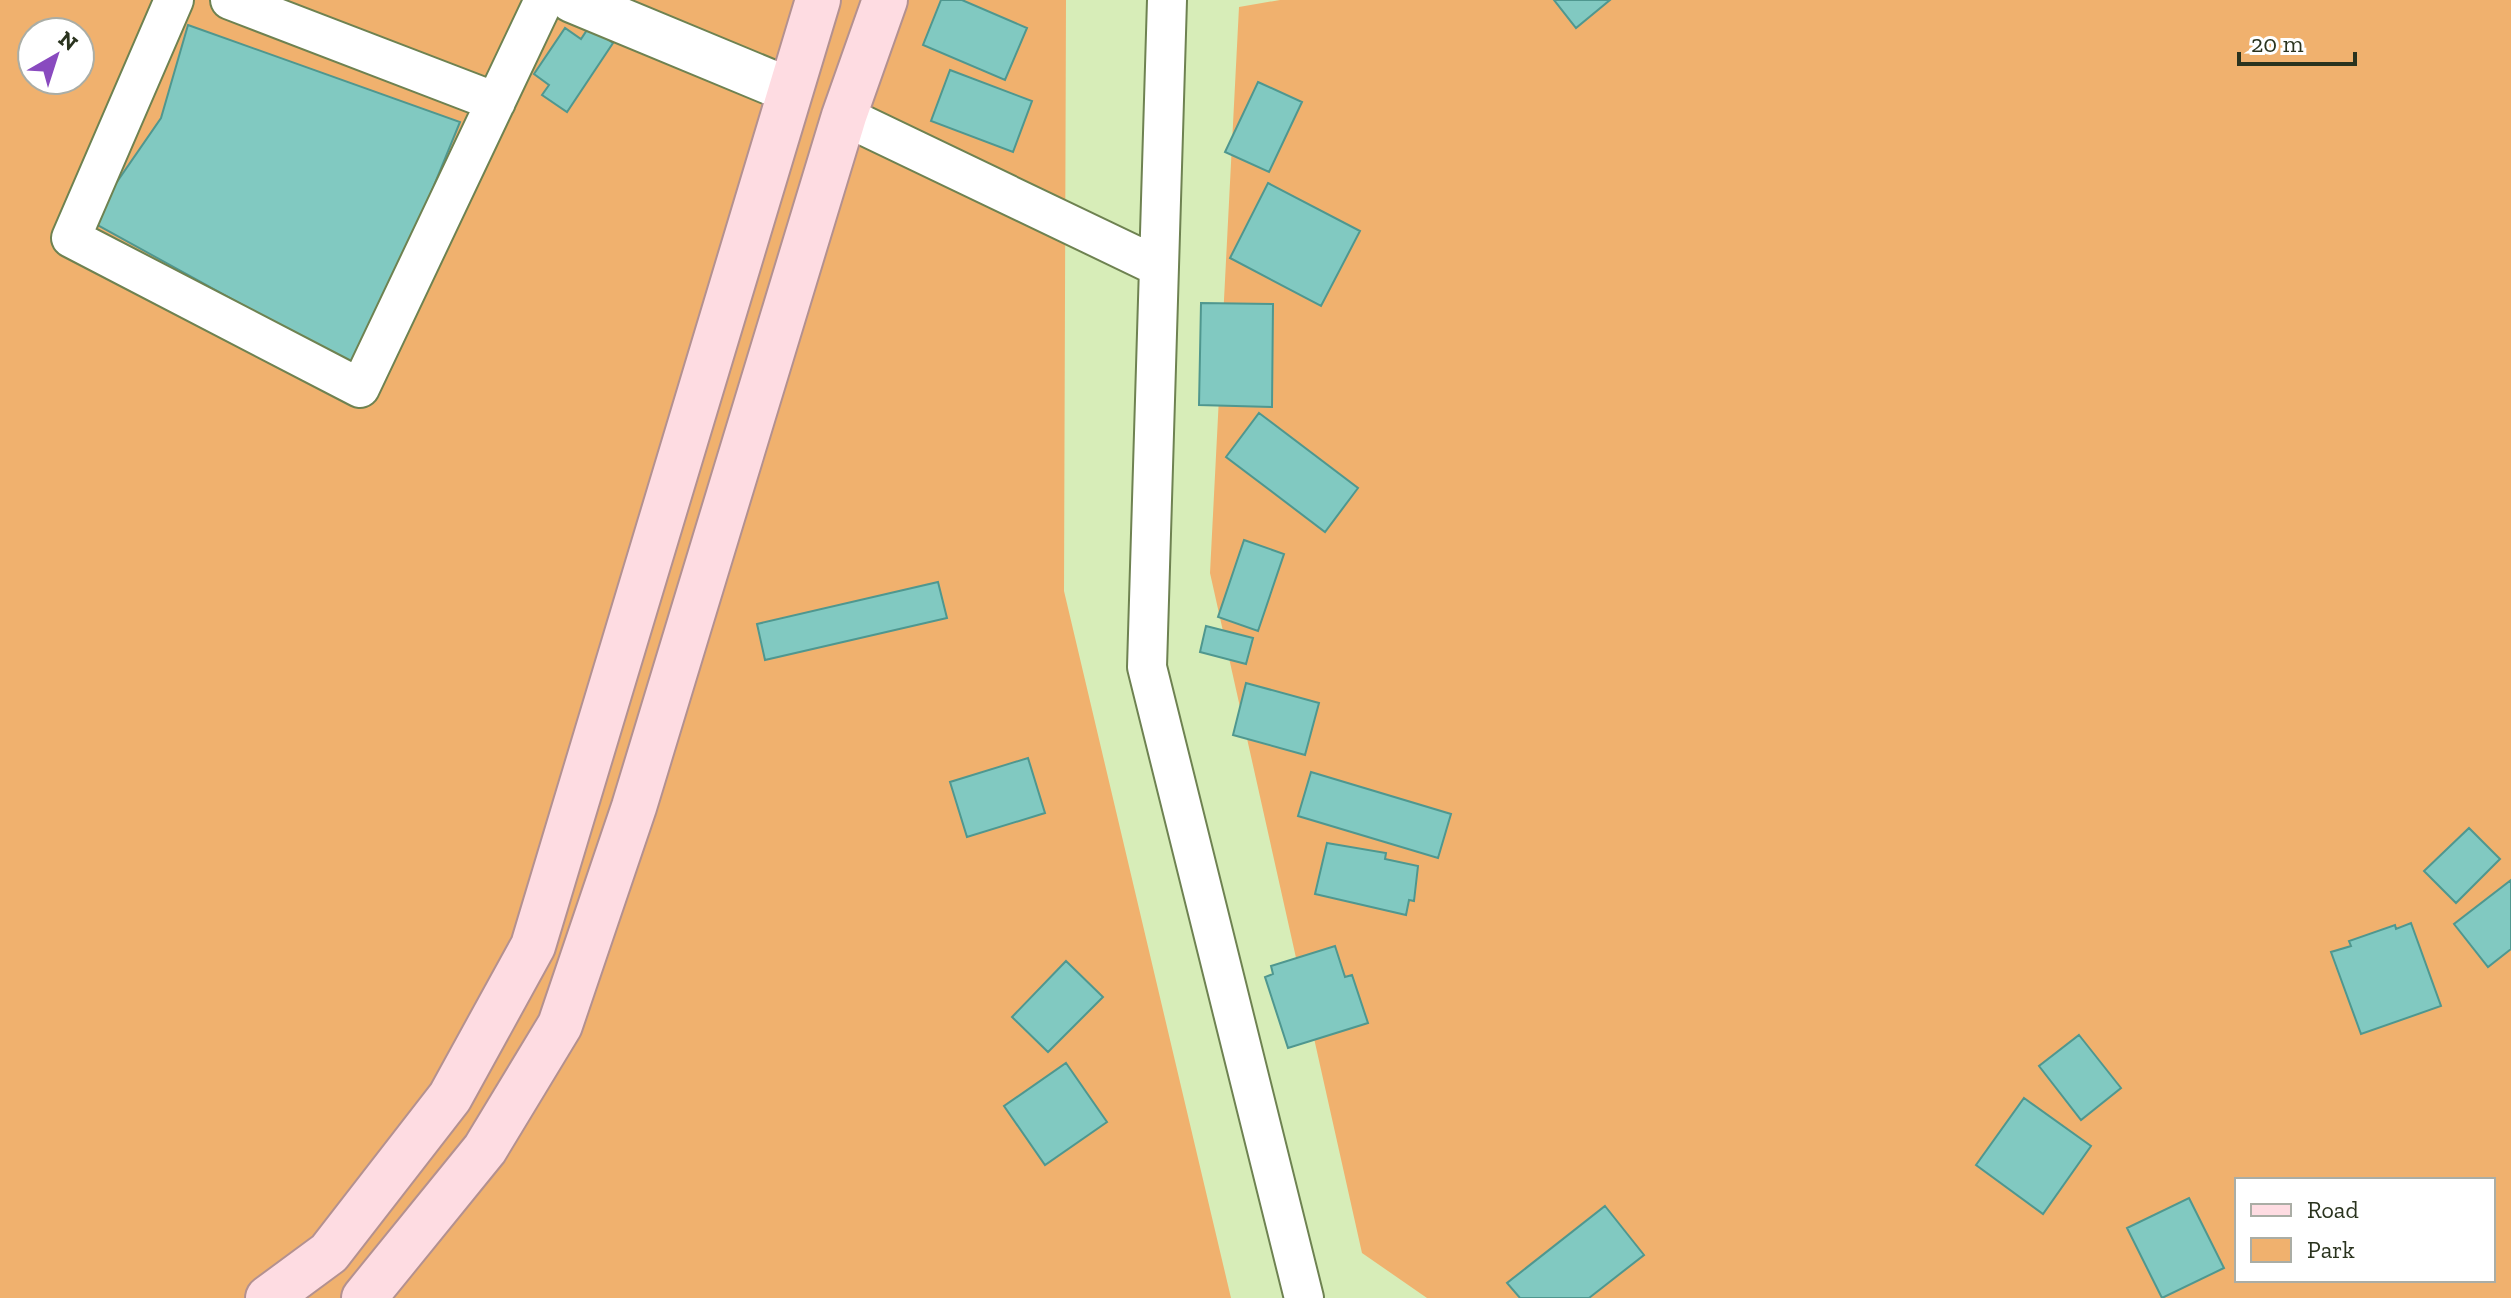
<svg xmlns="http://www.w3.org/2000/svg" width="2511" height="1298" font-family="'Zilla Slab',serif">
<style>
.green{fill:#f0b16e;fill-rule:evenodd}
.building{fill:#81c9c1;stroke:#4f978f;stroke-width:2}
.lines{fill:none;stroke-linecap:round;stroke-linejoin:round}
.minor-casing{stroke:#6e8251;stroke-width:42}
.tertiary-casing{stroke:#6e8251;stroke-width:48}
.primary-casing{stroke:#b39190;stroke-width:48}
.minor{stroke:#fff;stroke-width:38}
.tertiary{stroke:#fff;stroke-width:44}
.primary{stroke:#fedce2;stroke-width:44}
</style>
<rect width="100%" height="100%" fill="#d7edb8"/>
<path class="green" d="M0,0H1066L1064,591L1231,1298H0ZM32,32H80V80H32Z
M1280,0H2511V1298H1427L1362,1253L1210,573L1239,7ZM2237,1180H2493V1280H2237Z"/>
<path class="building" d="M941,0H962L1027,28L1005,80L923,45Z
M1554,0H1610L1576,28Z
M188,25L460,122L359,369L90,221L161,118Z
M589,27L613,43L567,112L542,95L549,85L534,74L565,28L581,39Z
M950,70L1032,101L1013,152L931,121Z
M1258,82L1302,102L1269,172L1225,152Z
M1268,183L1360,231L1321,306L1230,258Z
M1201,303L1273,304L1272,407L1199,405Z
M1259,413L1358,488L1325,532L1226,457Z
M1244,540L1284,554L1258,631L1218,617Z
M938,582L947,618L765,660L757,624Z
M1206,626L1253,638L1246,664L1200,652Z
M1246,683L1319,703L1305,755L1233,735Z
M1028,758L1045,813L967,837L950,782Z
M1311,772L1451,814L1438,858L1298,816Z
M2469,828L2500,859L2456,903L2424,871Z
M1327,843L1386,853L1385,859L1418,866L1414,901L1409,900L1406,915L1315,894Z
M2511,880V949L2488,967L2454,924Z
M2411,923L2441,1006L2361,1034L2331,952L2351,946L2349,941L2395,925L2396,929Z
M1335,946L1345,977L1352,975L1368,1023L1288,1048L1265,977L1273,974L1271,966Z
M1066,961L1103,997L1048,1052L1012,1017Z
M2079,1035L2121,1088L2081,1120L2039,1066Z
M1066,1063L1107,1122L1045,1165L1004,1106Z
M2024,1098L2091,1146L2043,1214L1976,1165Z
M2189,1198L2224,1268L2162,1298L2127,1228Z
M1605,1206L1644,1255L1589,1298H1520L1507,1283Z"/>
<g class="lines">
<g class="minor-casing">
<path id="minor" d="M174,0L71,238L360,388L544,0
M230,0L496,102
M1167,0L1147,667L1304,1298
M844,116L1159,267"/>
</g>
<g class="tertiary-casing">
<path id="tertiary" d="M572,0L789,90"/>
</g>
<g class="primary-casing">
<path id="primary" d="M268,1298L329,1253L450,1097L533,946L818,0
M364,1298L485,1149L560,1025L634,807L844,116L885,0"/>
</g>
<use href="#minor" class="minor"/>
<use href="#tertiary" class="tertiary"/>
<use href="#primary" class="primary"/>
</g>
<rect x="2235" y="1178" width="260" height="104" fill="#ffffff" stroke="#aaada5" stroke-width="2"/>
<rect x="2251" y="1204" width="40" height="12" fill="#fedce2" stroke="#aaada5" stroke-width="2"/>
<text x="2307" y="1218" font-size="24" fill="#2a331e">Road</text>
<rect x="2251" y="1238" width="40" height="24" fill="#f0b16e" stroke="#aaada5" stroke-width="2"/>
<text x="2307" y="1258" font-size="24" fill="#2a331e">Park</text>
<g transform="translate(56 56) rotate(39)"><circle r="38" fill="#ffffff" stroke="#aaada5" stroke-width="2"/>
<path d="M0-6L14 30L0 20L-14 30Z" fill="#894abf"/>
<text y="-12" font-size="22" font-weight="bold" text-anchor="middle" fill="#2a331e">N</text>
</g>
<path d="M2239 52v12h116v-12" fill="none" stroke="#2a331e" stroke-width="4"/>
<text x="2251" y="52" font-size="24" fill="#2a331e" stroke="#ffffff" stroke-width="6" paint-order="stroke">20 m</text>
</svg>
